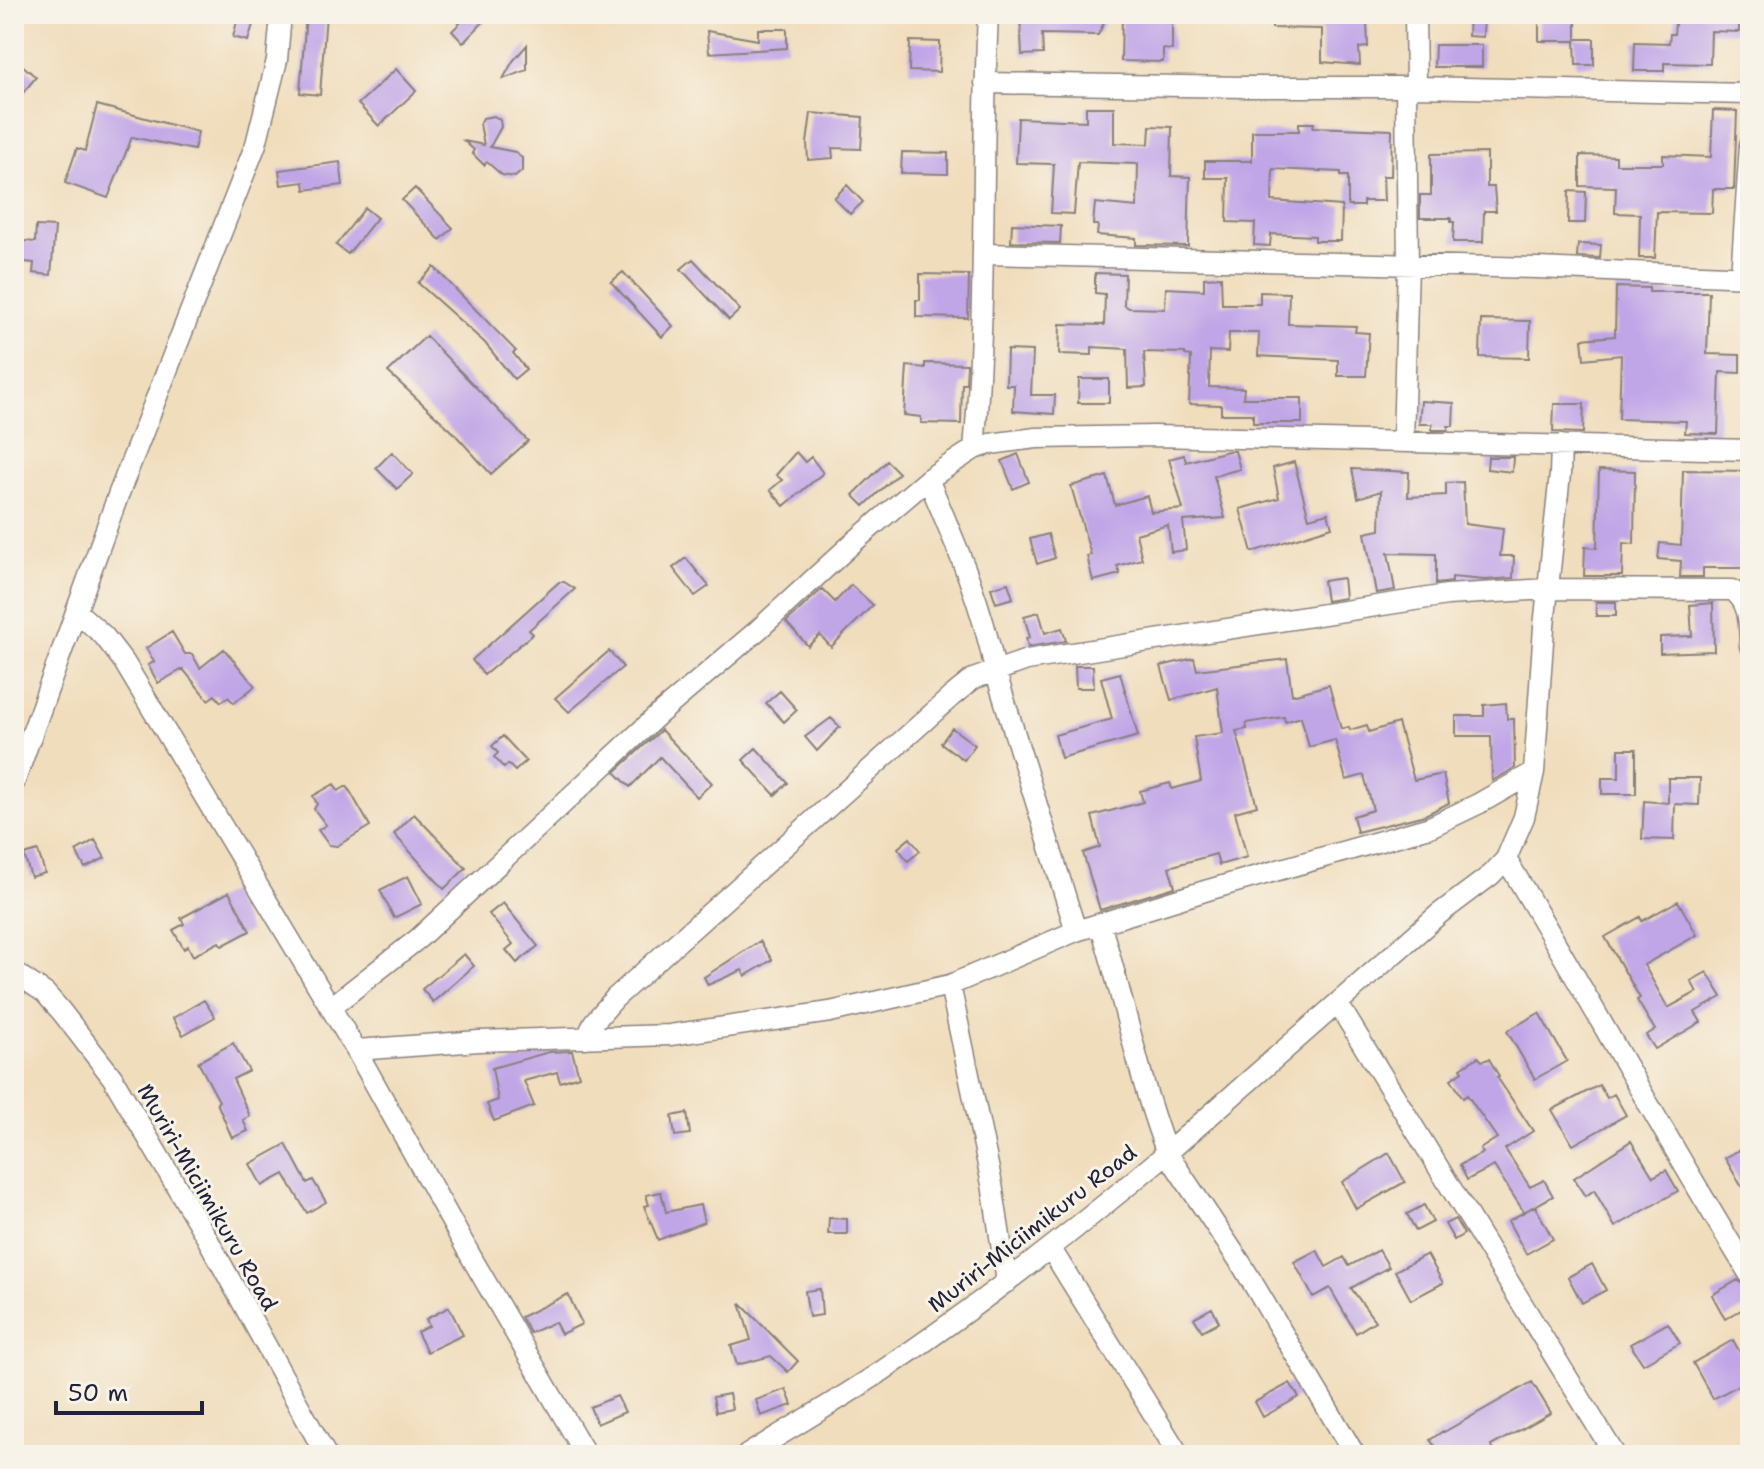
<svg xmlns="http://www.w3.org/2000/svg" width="1764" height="1469" font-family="'Shantell Sans',sans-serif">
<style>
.building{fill:#c0a5e7}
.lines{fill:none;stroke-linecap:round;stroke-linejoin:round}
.minor-casing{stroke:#89807c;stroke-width:23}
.minor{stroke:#fff;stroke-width:20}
.labels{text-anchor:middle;stroke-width:6;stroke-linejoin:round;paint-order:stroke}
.street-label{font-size:22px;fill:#22223b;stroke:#f7f3e8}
</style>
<rect width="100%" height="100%" fill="#f7f3e8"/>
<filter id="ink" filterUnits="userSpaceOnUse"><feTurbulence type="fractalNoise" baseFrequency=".0125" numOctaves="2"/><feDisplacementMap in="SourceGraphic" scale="16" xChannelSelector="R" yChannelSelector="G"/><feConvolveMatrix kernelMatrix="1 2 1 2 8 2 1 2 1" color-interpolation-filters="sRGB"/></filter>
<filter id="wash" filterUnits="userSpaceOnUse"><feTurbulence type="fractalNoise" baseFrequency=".006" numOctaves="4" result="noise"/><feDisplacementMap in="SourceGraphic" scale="32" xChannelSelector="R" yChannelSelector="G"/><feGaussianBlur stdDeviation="1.8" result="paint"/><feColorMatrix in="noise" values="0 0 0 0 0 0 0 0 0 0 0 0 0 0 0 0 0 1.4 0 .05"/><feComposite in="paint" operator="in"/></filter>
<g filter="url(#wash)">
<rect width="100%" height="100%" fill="#f0ddbc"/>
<g id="blocks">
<path class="building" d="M239,14H256L248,41L233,37Z
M306,14H326L320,95L300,93Z
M451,14H491L463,43L452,31L460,23Z
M1020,14H1108L1098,35L1042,34L1043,54L1022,55Z
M1122,14H1172V50L1163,49V62L1121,61Z
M1272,14H1346V22H1367L1368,47L1359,48L1360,65L1322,62V29L1272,28Z
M1469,14H1484L1483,37L1468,36Z
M1539,14H1576V39H1594V65H1576L1575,41H1539Z
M1676,14H1739V32L1711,31L1710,64L1664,63V71H1634L1635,42L1669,43L1670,34H1674Z
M758,29H787V48L709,53L707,31L758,40Z
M910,41L940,42L939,72L909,71Z
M527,45V70L503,79L513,61Z
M1435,45H1482V67H1434Z
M14,58L36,77L23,93L14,85Z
M396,69L416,91L379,126L358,104Z
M97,105L198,132L194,150L132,137L108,198L65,183L77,148L85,151Z
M1086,107H1114V143L1149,144L1150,126L1172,127L1171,176L1190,177L1188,246L1136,245V238L1097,235L1098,225H1093L1095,203L1137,207L1138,164L1078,162L1074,214L1051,213L1054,164L1016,163L1018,118L1086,121Z
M1713,110L1737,111L1734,189H1713L1712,213L1657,212L1655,258H1639L1640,214L1615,213L1616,187L1580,186V155L1616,156V164H1663V155L1711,157Z
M811,113L863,117L861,149L832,148L833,158L808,160L807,143Z
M494,116L500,120L501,127L490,147L515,152L522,158V171L515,177L502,175L487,162L484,165L472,153L474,150L464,141L484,145L480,124L483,118Z
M1299,123H1314L1313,127L1392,130L1391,176H1383L1384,201H1363V206H1348V176H1341V172L1273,169L1272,201L1342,206L1341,241H1315V236L1271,234L1270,246L1254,245L1255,223L1227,222L1228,178H1205V161H1252V131H1299Z
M902,152L948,153V174L901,173Z
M1487,153V187H1494L1496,211H1484L1483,242H1453L1454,222H1451V218H1420V195H1431V154Z
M340,162L343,185L305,190L304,182L281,185L279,170Z
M847,185L863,202L850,214L834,198Z
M415,188L453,228L440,240L402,200Z
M1569,191L1586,192L1585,223H1568Z
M365,208L377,218L348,254L336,245Z
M1012,224L1061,226L1060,243L1011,242Z
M36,226L55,227L51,275L33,273L34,263L14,261V240L35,242Z
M1578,244L1601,245L1600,258L1577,257Z
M693,259L740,310L729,320L681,269Z
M434,267L516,351L513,353L526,369L514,379L485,343L418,283Z
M623,272L673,326L662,337L611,282Z
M1095,273L1125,274L1124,305L1129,308L1165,309L1166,288L1204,290V278L1221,277L1222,304H1260V292L1289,293L1288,324L1356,326L1355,332L1369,333L1366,376H1338V360L1258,356L1259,333H1229L1228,352L1210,351L1209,387L1244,388L1243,398H1302V423H1253V414H1221V405L1189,404L1191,356L1185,355V353L1144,352L1146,387L1128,388L1127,349L1092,347V355L1059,354L1060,324L1104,325L1105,294L1095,293Z
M920,274L969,275L968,318L916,317V300H920Z
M1616,287L1649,288V292H1709L1707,354L1740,355V373L1720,372L1718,434L1685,433L1686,421L1619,419L1621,355L1584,359L1582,339L1615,336Z
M1481,320L1530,321L1529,358L1480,357Z
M426,336L528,441L491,474L451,430L388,372Z
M1007,350L1033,351L1031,395H1055L1054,414L1013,411L1014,385H1006Z
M925,363L967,364L966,384H962L961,424L921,423V417L904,415L907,366L925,368Z
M1079,379H1109V403H1078Z
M1421,401L1454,403L1453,426H1448V430H1432V424H1419Z
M1554,404H1584L1583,433L1553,432Z
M1228,451H1235L1240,469L1214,476L1225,518L1183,521L1186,550L1171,552L1168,525L1136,534L1142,559L1117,566L1120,574L1093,581L1087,556L1091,555L1071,486L1107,476L1115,505L1147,496L1151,512L1183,509L1169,459L1184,455L1186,462Z
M392,452L413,474L397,489L376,468Z
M796,452L805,462L811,457L823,473L784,506L770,490L782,480L776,475Z
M1018,454L1029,482L1013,489L1002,461Z
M1488,457H1513L1512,472L1487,469Z
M887,461L899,473L864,506L853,495Z
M1294,462L1309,518L1328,513L1332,527L1252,552L1240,509L1279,498L1273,468Z
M1352,469L1409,472L1408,497L1446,495V483L1463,482L1465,524L1503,529L1500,556H1514L1513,578L1485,580L1452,577V582L1436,584V554L1388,553L1395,590L1376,593L1365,533L1380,530L1381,491L1358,498Z
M1599,470L1635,471L1634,544L1623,543L1622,576H1584L1585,547L1597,548Z
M1683,470L1750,471L1748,542H1745L1744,568H1703V577H1680L1681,561L1658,559L1660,543L1681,545Z
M1048,534L1055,558L1037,564L1030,539Z
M686,558L709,586L695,596L673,568Z
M1343,578L1345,598L1326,601L1323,581Z
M559,582H564L575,589L529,630L533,634L484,675L472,660Z
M1008,583L1013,598L996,603L991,588Z
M851,585L873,605L831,647L820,635L808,646L786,622L822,589L835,602Z
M1596,602H1616V616H1596Z
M1713,603L1714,651L1660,653V637L1692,636L1690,605Z
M1039,612L1045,633L1062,628L1066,641L1028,647L1026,638L1030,637L1024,616Z
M172,632L185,654H192L200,668L224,649L255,686L234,703L228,697L221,702L215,695L208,700L183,669L158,683L148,665L154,662L146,648Z
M609,651L623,667L569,712L555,698Z
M1194,658L1197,670L1287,659L1292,695L1329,685L1341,729L1349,727L1350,730L1367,725L1369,732L1398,723L1414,780L1443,774L1449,803L1425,815L1357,832L1353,816L1373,810L1364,775L1346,780L1335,740L1309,747L1301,717L1285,722L1284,717L1246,723L1247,729L1236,731L1257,806L1235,812L1247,857L1219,865L1216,854L1169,867L1175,887L1100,910L1083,853L1100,847L1092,816L1143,802L1140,791L1170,783L1172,789L1201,781L1194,737L1223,733L1217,687L1171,700L1161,666Z
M1075,666H1093L1094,688H1076Z
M1120,673L1138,736L1061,758L1055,735L1112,719L1101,678Z
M780,691L797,710L784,722L766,703Z
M1506,703L1507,719H1514L1515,768L1492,781L1491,736H1456V716H1484V705Z
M831,718L840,727L817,751L805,737Z
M952,728L975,745L964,760L941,743Z
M661,730L712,783L697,797L660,757L630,787L615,772Z
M503,736L526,761L515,771L508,764L504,768L494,757L498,753L492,746Z
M756,748L788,783L775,795L743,760Z
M1619,749H1636V794H1602V778H1619Z
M1668,778H1700L1699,805L1675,804L1674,840L1642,839L1644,801L1668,803Z
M334,784L338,791L347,786L370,826L337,846L329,845L318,830L326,825L314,809L317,804L313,796Z
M414,814L466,868L444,889L394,834Z
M910,838L920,851L908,861L898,848Z
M95,840L105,858L85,868L76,851Z
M38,851L45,873L31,877L24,855Z
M408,876L422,904L394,918L380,890Z
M229,892L250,931L222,946L219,942L193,956L188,946L184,949L173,930L184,924L181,918Z
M1678,901L1697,935L1644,965L1668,1008L1697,992L1691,981L1707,972L1722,997L1695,1012L1701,1022L1655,1049L1646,1035L1655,1030L1637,1000L1640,998L1605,937L1640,917L1642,921Z
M503,903L538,946L517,963L506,950L513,944L489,914Z
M760,941L772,960L745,976L742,970L708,985L704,977Z
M464,954L474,966L433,1002L422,989Z
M204,1000L215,1017L183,1035L173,1018Z
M1539,1013L1567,1061L1535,1079L1507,1031Z
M233,1043L249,1071L233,1079L250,1116L243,1120L248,1131L232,1138L217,1103L219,1101L198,1062Z
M572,1051L579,1076L560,1082L557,1072L524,1081L534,1106L494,1121L487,1104L498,1100L492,1068L549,1052Z
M1478,1057L1482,1061L1489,1059L1499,1076L1497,1077L1533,1131L1505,1149L1530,1187L1544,1180L1553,1196L1524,1212L1494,1166L1467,1180L1460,1165L1483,1153L1480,1149L1497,1138L1467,1095L1463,1098L1451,1079L1463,1071L1461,1068Z
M1599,1085L1607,1098L1614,1094L1626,1115L1573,1145L1552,1110Z
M687,1113L690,1134L675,1136L672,1116Z
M1631,1141L1653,1177L1666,1170L1678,1191L1615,1227L1594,1190L1586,1196L1574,1178Z
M286,1144L307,1183L313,1180L326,1202L307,1213L284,1174L262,1186L250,1164Z
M1739,1150L1742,1156L1750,1152V1201L1725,1158Z
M1389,1153L1405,1182L1356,1209L1342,1182Z
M661,1192L666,1212L700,1205L704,1222L658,1240L644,1206L649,1205L646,1195Z
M1424,1205L1433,1222L1416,1231L1407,1214Z
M1535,1206L1553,1239L1526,1254L1508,1221Z
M829,1218L847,1219V1234H828Z
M1455,1219L1464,1234L1454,1240L1445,1224Z
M1317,1250L1326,1267L1344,1257L1349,1266L1379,1250L1389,1267L1351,1288L1375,1321L1356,1333L1330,1288L1313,1297L1294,1262Z
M1427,1254L1443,1283L1411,1300L1395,1271Z
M1592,1264L1606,1290L1582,1303L1568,1277Z
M1738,1280L1750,1292V1305L1725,1319L1712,1295Z
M820,1289L822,1315L809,1317L805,1291Z
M568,1294L582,1324L561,1334L555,1322L530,1333L521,1317Z
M740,1303L798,1361L788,1372L771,1356L737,1365L731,1346L751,1340Z
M449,1307L463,1335L427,1352L417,1332L429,1326L426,1319Z
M1212,1308L1219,1322L1202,1331L1194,1318Z
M1668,1323L1680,1343L1643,1364L1630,1344Z
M1733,1340L1750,1370V1379L1713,1399L1693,1363Z
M1532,1382L1551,1413L1491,1446L1494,1455H1417L1434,1445L1430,1440L1443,1431L1444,1432Z
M1290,1383L1299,1397L1263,1417L1255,1402Z
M786,1389L792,1405L761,1416L756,1400Z
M729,1394L732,1409L716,1412L713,1397Z
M617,1396L625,1412L597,1424L590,1407Z"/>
</g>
</g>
<g filter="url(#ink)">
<use href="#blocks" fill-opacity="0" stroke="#89807c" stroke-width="2"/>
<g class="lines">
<g class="minor-casing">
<path id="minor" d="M1415,14L1416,87
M985,83L1246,87H1416L1750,94
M984,254L1537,268L1750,277
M1741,276L1750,145
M1403,442L1408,265L1406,87
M974,449C987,305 981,159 988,14
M928,479C955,542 982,603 995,670L1076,931
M76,611L104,636L124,662L356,1050L479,1041L670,1035L830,1012L950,985L1076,931L1208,890L1430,827L1480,803L1534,772
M14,783L119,493L256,144L277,60L281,14
M1506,859C1589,997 1665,1138 1750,1275
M1100,924C1125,1000 1138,1078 1167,1153L1439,914L1491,875L1506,859L1524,817L1534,772L1544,627L1560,474L1561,445
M14,972L45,993L61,1011L112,1077L207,1238L326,1455
M950,985L992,1184L1007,1282
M1338,1004L1615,1455
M331,1007L419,938L658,715L758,630L855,541L928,479L974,449L990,444L1036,438L1154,436L1750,450
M587,1038L594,1022L615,998L952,696L973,679L1027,660L1447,595L1547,589L1732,590C1751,602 1749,627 1750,646
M356,1050L474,1262L586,1455
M1051,1249L1179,1455
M747,1455C790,1428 834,1403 876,1375C978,1307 1073,1232 1167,1153L1242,1265L1355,1455"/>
</g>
<use href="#minor" class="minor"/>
</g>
</g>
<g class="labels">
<g class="street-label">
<text transform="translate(208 1197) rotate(60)" y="8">Muriri-Miciimikuru Road</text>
<text transform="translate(1032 1228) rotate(-38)" y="8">Muriri-Miciimikuru Road</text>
</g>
</g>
<rect width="1764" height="1469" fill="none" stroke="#f7f3e8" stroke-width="48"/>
<path d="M56 1401v12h146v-12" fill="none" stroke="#22223b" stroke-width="4"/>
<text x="68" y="1401" font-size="24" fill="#22223b" stroke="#f7f3e8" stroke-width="6" paint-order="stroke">50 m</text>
</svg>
